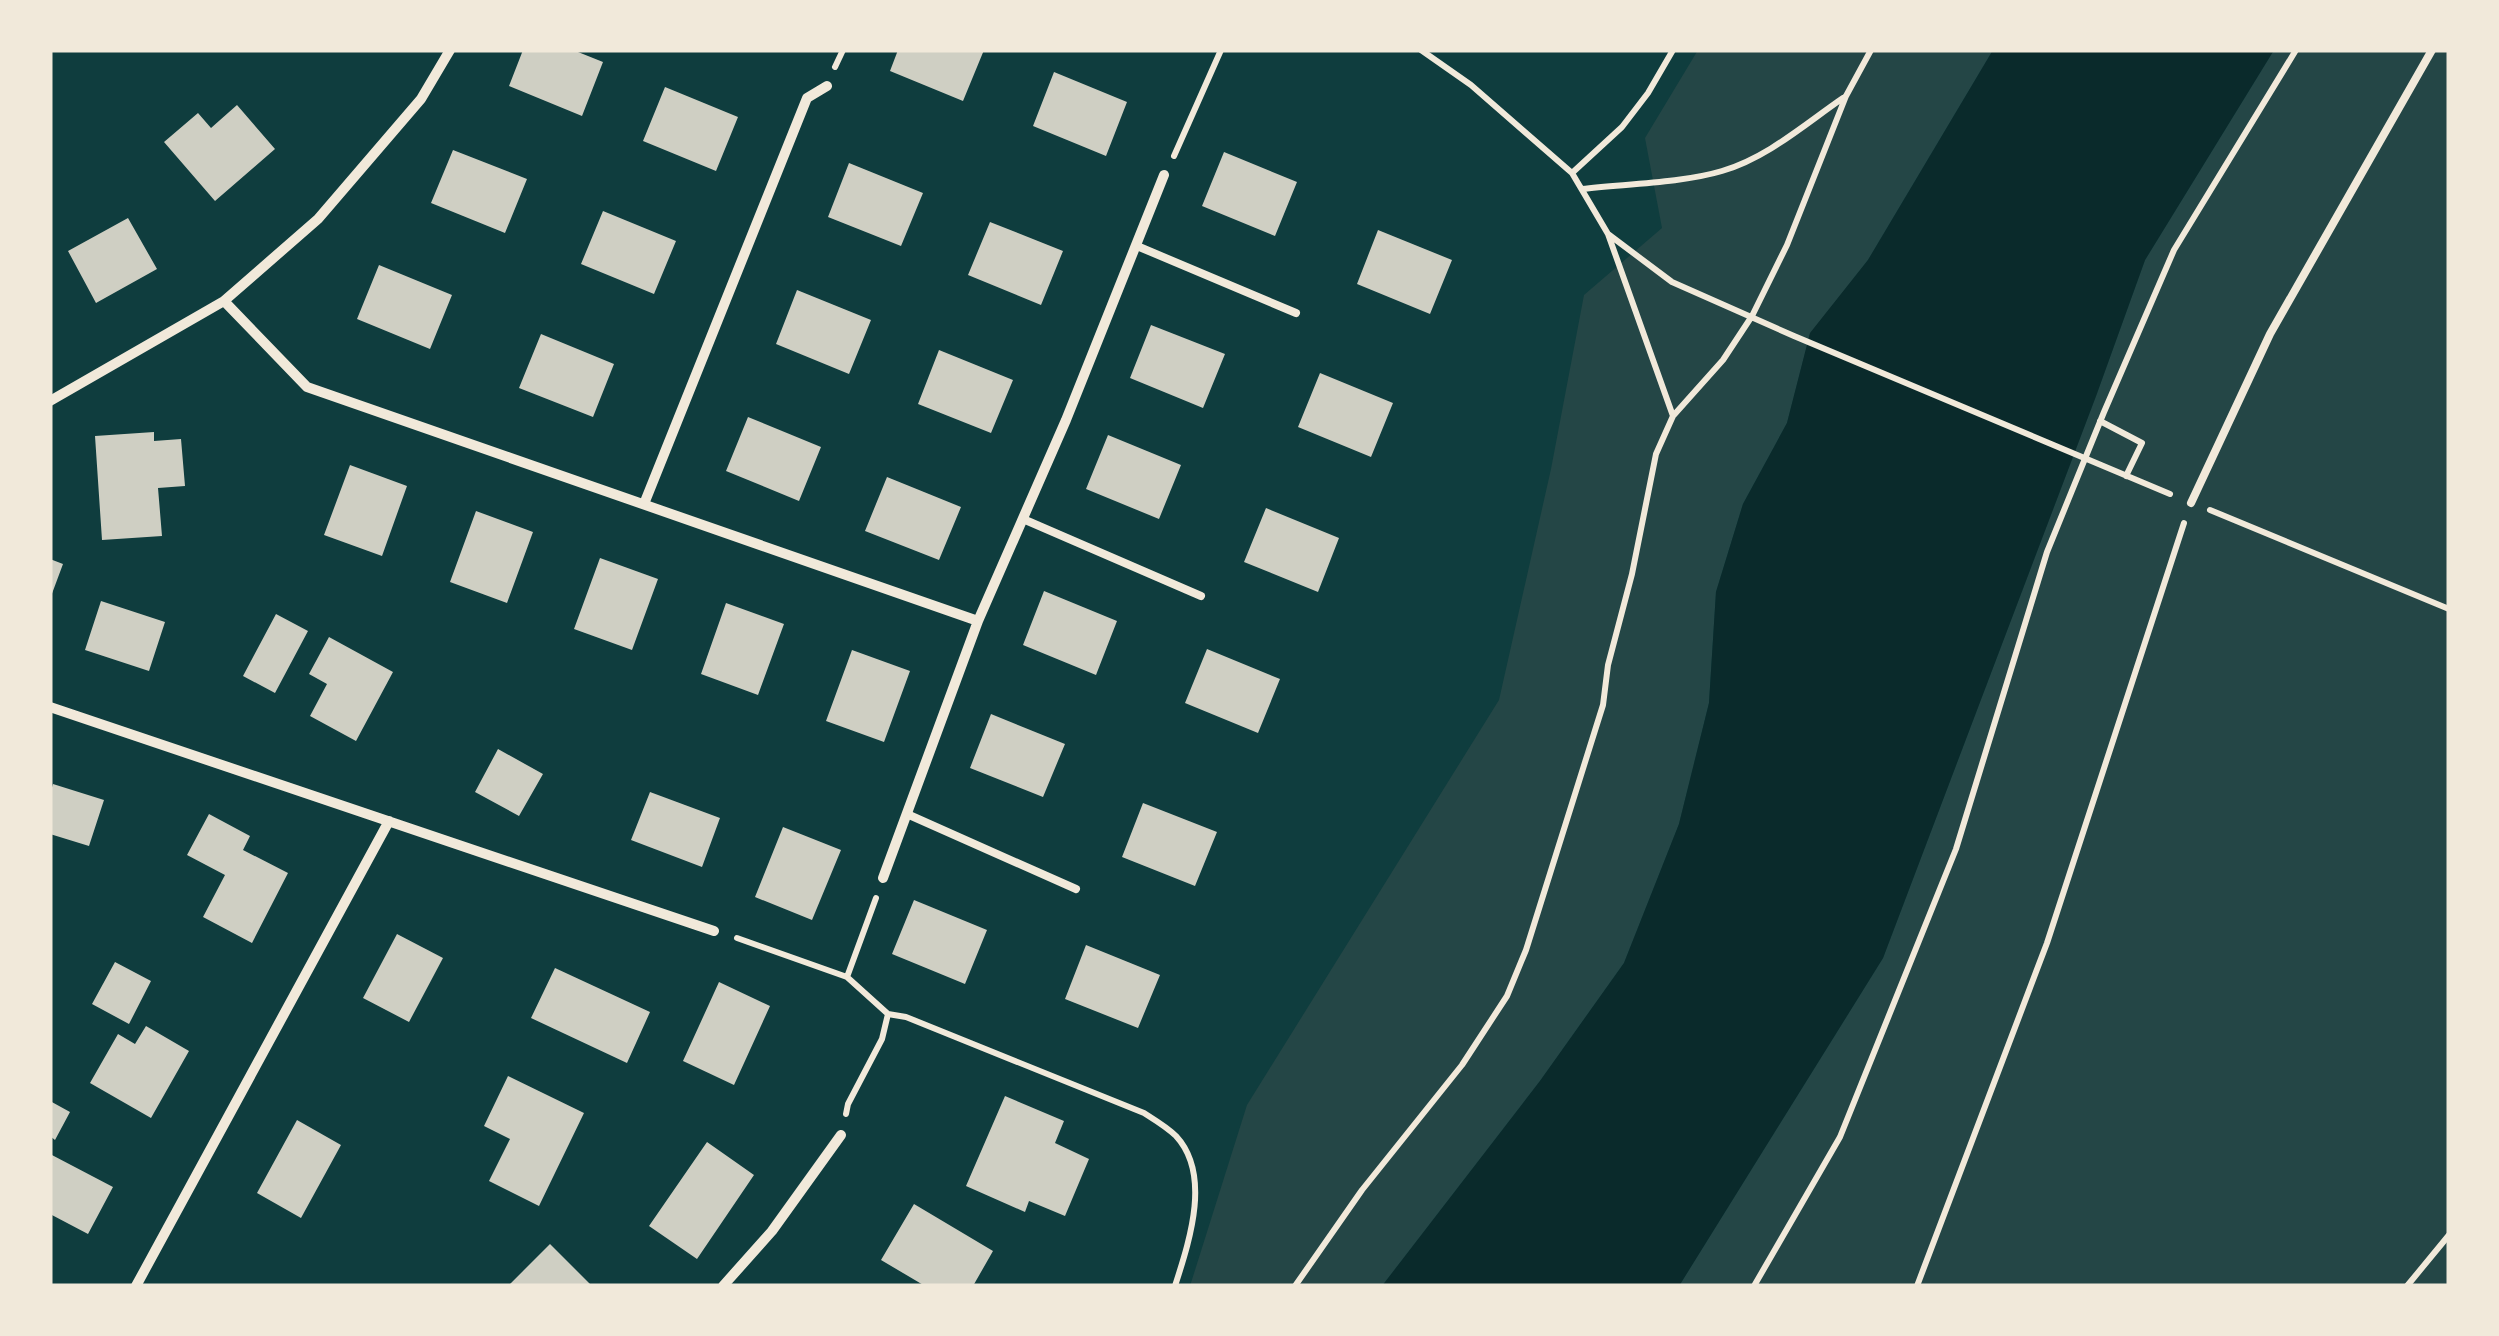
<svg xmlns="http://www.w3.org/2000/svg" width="2499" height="1336" font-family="'IBM Plex Serif',serif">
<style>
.green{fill:#244646}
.water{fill:#0a2a2b}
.building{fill:#cfcfc3}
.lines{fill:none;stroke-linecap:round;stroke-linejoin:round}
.path{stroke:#f1e9da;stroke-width:6}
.service{stroke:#f1e9da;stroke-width:8}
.minor{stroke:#f1e9da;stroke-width:10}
</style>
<rect width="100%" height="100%" fill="#0f3d3e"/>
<path class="green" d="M1698,50H1993L1868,260L1810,334L1787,423L1743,504L1716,592L1709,703L1679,824L1624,963L1540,1081L1382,1286H1190L1247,1105L1499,700L1551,469L1584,295L1662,228L1645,138Z
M2274,50H2449V1286H1679L1883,958L2096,396L2145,260Z"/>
<path class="water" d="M1993,50H2274L2145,260L2096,396L1883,958L1679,1286H1382L1540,1081L1624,963L1679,824L1709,703L1716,592L1743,504L1787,423L1810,333L1868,260Z"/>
<path class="building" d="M523,50H573L603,62L582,116L509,86Z
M898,50H984L963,101L890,71Z
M1054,72L1127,102L1106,156L1033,126Z
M665,87L738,117L716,171L643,141Z
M237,105L275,149L215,201L164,142L198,113L211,128Z
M453,150L527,179L505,233L431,203Z
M1224,152L1297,182L1275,236L1202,206Z
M849,163L923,193L901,246L828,217Z
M603,211L676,241L654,294L581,264Z
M128,218L157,269L96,303L68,251Z
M990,222L1063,251L1041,305L968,275Z
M1378,230L1452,260L1430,314L1357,284Z
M379,265L452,295L430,349L357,319Z
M797,290L871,320L849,374L776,344Z
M1151,325L1225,354L1203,408L1130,378Z
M541,334L614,364L593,417L519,388Z
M939,350L1013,380L991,433L918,404Z
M1320,373L1393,403L1371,457L1298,427Z
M748,417L821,447L799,501L726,471Z
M154,432V441L181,439L185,486L158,488L162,536L102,540L95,436Z
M1108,435L1181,465L1159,519L1086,489Z
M350,465L407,486L382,556L324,535Z
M887,477L961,507L939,560L865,531Z
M1266,508L1339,538L1318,592L1244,562Z
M476,511L533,532L507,603L450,582Z
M600,558L658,579L632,650L574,629Z
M50,559L63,564L50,599Z
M1044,591L1117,621L1096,675L1023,645Z
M101,601L165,622L149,671L85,650Z
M726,603L784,624L758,695L701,674Z
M276,614L308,631L275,693L243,676Z
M329,637L393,672L356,741L310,716L327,684L309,674Z
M1207,649L1280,679L1258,733L1185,703Z
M852,650L910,671L884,742L826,721Z
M991,714L1065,744L1043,797L970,768Z
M498,749L543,774L519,816L475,792Z
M53,784L104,800L89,846L50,834V794Z
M650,792L720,818L702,867L631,840Z
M1143,803L1217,832L1195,886L1122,857Z
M209,814L250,836L243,850L288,873L252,943L203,917L225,875L187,855Z
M783,827L841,850L812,920L755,897Z
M914,900L987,930L965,984L892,954Z
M397,934L443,958L409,1022L363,998Z
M1086,945L1160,975L1138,1028L1065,999Z
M115,962L151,981L129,1024L92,1004Z
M555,968L650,1012L627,1063L531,1018Z
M719,982L770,1006L734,1085L683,1061Z
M146,1026L189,1051L151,1118L90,1083L118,1034L135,1044Z
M508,1076L584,1113L539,1206L489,1181L510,1139L484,1126Z
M1005,1096L1064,1121L1055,1143L1089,1159L1065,1216L1029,1201L1025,1212L966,1186Z
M50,1101L70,1112L55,1140L50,1136Z
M297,1120L341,1145L301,1218L257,1193Z
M707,1142L754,1175L697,1259L649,1226Z
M50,1154L113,1187L88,1234L50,1214Z
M914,1204L993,1251L973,1286H925L881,1260Z
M550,1244L592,1286H512L510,1284Z"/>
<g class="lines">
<path class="path" d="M1421,50L1471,85L1572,173L1608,234L1672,282L1794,336L2170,494
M835,67L843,50
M1174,156L1221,50
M1572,173L1622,127L1648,93L1673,50
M1582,189C1624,184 1682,183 1722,171C1767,158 1805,124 1843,98
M1608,234L1673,416
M2100,421L2142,443L2126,476
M2210,510L2449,609
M737,938L847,977L888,1014L906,1017L1144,1113C1155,1120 1167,1127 1176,1136C1212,1175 1189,1242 1175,1286
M847,977L876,898
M846,1114L848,1104L882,1039L888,1014
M1295,1286L1362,1190L1462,1065L1507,996L1526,950L1603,705L1608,665L1632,574L1656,454L1673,416L1723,360L1752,316L1787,245L1846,96L1871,50
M1754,1286L1840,1137L1956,849L2047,552L2104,412L2174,250L2296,50
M1917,1286L2047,943L2184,523
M2407,1286L2449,1235"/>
<path class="service" d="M1137,246L1296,313
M2191,503L2270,334L2432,50
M1023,519L1201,596
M907,814L1076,889"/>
<path class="minor" d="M224,301L307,387L978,621
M50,401L224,301L318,219L421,99L450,50
M644,504L807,98L827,86
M50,707L714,931
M883,878L978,621L1066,420L1164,175
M136,1286L389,821
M723,1286L772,1231L841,1135"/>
</g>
<rect width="2499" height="1336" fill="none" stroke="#f1e9da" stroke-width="105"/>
</svg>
